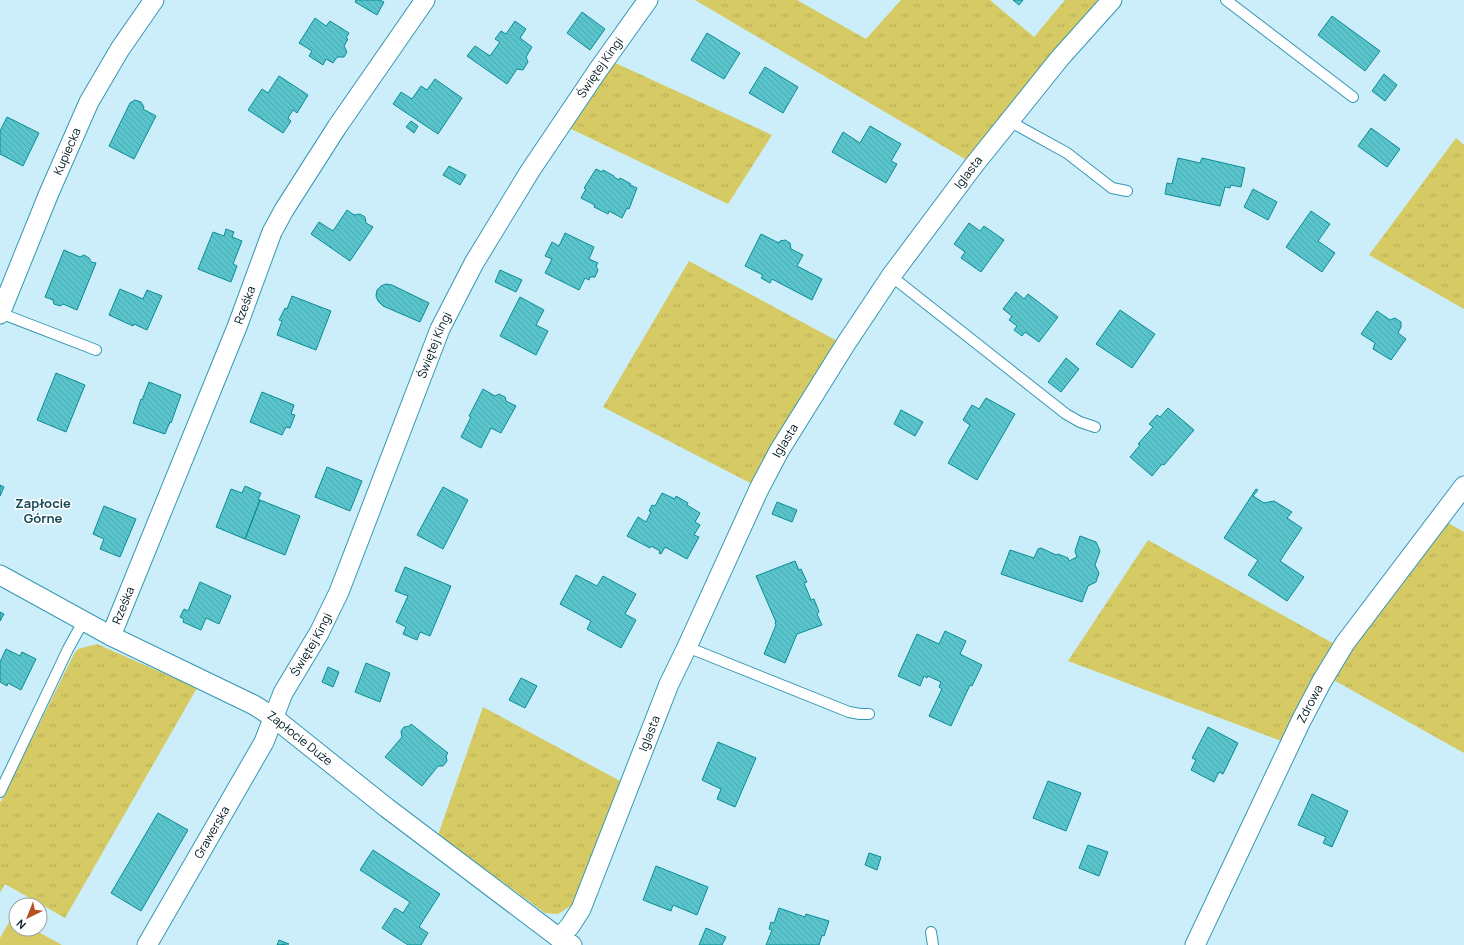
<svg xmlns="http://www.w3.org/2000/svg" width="1464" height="945" font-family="Manrope,sans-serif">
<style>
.grass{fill:url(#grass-tufts)}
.pitch{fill:#d6ca65}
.building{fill:url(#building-back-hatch);stroke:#098c94}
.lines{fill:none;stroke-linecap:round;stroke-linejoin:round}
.lane-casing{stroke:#3697b4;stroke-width:12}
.street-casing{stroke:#3697b4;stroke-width:21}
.lane{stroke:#fff;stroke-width:10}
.street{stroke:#fff;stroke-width:19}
.labels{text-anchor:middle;stroke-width:3;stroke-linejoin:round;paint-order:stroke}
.street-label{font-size:12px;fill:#001921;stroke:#fff}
.neighbourhood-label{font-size:13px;font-weight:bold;fill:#174a59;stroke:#fff}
</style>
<defs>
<pattern id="grass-tufts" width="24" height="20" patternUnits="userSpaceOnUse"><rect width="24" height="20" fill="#d6ca65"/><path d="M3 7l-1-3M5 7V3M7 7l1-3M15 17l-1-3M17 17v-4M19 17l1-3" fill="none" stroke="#b6ad57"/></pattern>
<pattern id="building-back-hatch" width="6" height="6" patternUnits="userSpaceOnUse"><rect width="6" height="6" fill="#5ac4cc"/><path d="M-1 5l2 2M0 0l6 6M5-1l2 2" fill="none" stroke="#4ca8af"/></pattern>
</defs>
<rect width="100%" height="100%" fill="#cceefa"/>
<path class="grass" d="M695,0H797L866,39L901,0H990L1034,37L1065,0H1104L970,162Z
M611,61L772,135L728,204L567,127Z
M1456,138L1464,145V309L1369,255Z
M689,261L841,343L754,485L603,407Z
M1445,521L1464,532V753L1330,678Z
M1148,540L1338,646L1284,742L1068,661Z
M97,644L197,688L65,918L5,884L0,893V803L74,654L78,649Z
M483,707L622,782L572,905L558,914L545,913L438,835Z"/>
<path class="pitch" d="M12,917L16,920V929H33L62,945H0V938Z"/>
<path class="building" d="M356,0H380L384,2L377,15L355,2Z
M1013,0H1023L1019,5Z
M582,12L605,29L590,50L567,33Z
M1332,16L1380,51L1365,71L1318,35Z
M315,18L326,26L330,21L349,33L346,38L348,39L344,46L347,52L344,57H337L333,63L326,59L323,65L309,56L312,51L299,43Z
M515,21L526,29L520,38L532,47L526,57L528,62L523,70L517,69L507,84L467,56L475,46L490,56L500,42L495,39L501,31L506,34Z
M707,33L740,53L724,79L691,60Z
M765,67L798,87L783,113L749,93Z
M1384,74L1397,85L1385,101L1372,91Z
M279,76L308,95L297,113L293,110L288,118L291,121L283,133L248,110L262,89L268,93Z
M435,79L462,98L438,134L393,104L401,92L412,99L421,86L427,90Z
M135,100L141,102L144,107L143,109L156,116L134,159L109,146L130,103Z
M7,117L39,133L23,166L0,154V131Z
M411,121L418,126L414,133L406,127Z
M870,126L901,144L891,161L897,164L886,183L832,152L843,132L860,143Z
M1371,128L1400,149L1387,167L1358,146Z
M1178,158L1200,163L1202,158L1245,168L1241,187L1231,185L1230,188L1225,187L1220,206L1165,194L1167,183L1172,184Z
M449,166L466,175L460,185L443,175Z
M596,169L602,172L603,170L614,176V177L619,180L620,178L631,184L630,185L637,188L629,209L627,208L622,218L609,211L608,214L594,207L595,205L581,198L586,189L584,188Z
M1253,189L1277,202L1268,220L1244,207Z
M347,210L354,215L360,214L365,217L366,223L373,227L350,261L311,234L319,222L333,231Z
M1311,211L1330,224L1318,241L1335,253L1322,272L1286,247Z
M969,223L980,231L984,226L1004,240L981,272L961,258L965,252L954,244Z
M226,229L234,232L232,237L242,241L233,264L237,266L231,282L198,269L213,232L224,236Z
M565,233L594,247L589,259L598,263L596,266L598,270L595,277H590L589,280L585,278L579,290L545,273L552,259L545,256L552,242L559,246Z
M761,234L779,243L780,241L785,240L790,243L791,249L803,255L797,266L822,279L812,300L772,279L770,283L761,278L763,275L745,266Z
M64,250L80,257L84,255L89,258L91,262L96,263L77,310L63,304L60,306L54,304L53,300L45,297Z
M500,270L522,280L516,292L495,282Z
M386,284L392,285L429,303L420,322L383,306L378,301L376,296L377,290L381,286Z
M120,289L143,299L147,290L162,296L147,330L134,324L133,326L109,315Z
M1016,292L1024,299L1028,294L1058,317L1039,342L1025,332L1022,336L1014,330L1017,326L1009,320L1012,316L1003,309Z
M292,296L331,311L316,350L277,335L282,321L279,320L285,308L287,309Z
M520,297L544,310L536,325L548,331L536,355L500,336Z
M1120,310L1155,334L1132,368L1096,344Z
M1377,311L1390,320L1395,318L1401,322V327L1398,333L1406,339L1391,360L1373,349L1375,343L1361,334Z
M1066,358L1079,369L1061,392L1048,382Z
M56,373L85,385L66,432L37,420Z
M149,382L181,395L171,423L170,422L165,434L133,423L141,399L142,400Z
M483,389L495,396L499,394L505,397L506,401L516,406L501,433L491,428L481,448L461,437L471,417L469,416Z
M262,392L294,405L291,414L295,415L290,428L286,427L282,435L250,422Z
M986,398L1015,414L977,480L948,463L970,425L963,420L972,405L979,409Z
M1168,408L1194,430L1164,465L1162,464L1152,476L1130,457L1140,445L1138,444L1153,427L1149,424L1157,415L1160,417Z
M901,410L923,422L915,436L894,424Z
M327,467L362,481L350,511L315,497Z
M0,485L4,487L0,496Z
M245,486L261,493L258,500H260L245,539L216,527L231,489L242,493Z
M443,487L468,500L443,549L417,535Z
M1256,489L1258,490L1253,496L1264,503L1274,501L1292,512L1287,518L1302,528L1280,561L1304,577L1287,601L1248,575L1258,560L1224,538Z
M662,493L675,499L676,496L688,503L687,505L700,513L695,522L700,525L694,535L699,537L687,559L665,547L661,554L659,553L660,551L651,546L650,548L627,536L638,517L646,522L651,512L649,511L652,505L655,506Z
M260,500L300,516L285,555L245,539Z
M777,502L797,510L792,522L772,514Z
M104,506L136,519L120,557L100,549L104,539L93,534Z
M1080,536L1096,542L1100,551L1095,565L1099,573L1096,582L1088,586L1082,602L1001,574L1010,550L1034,558L1038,549L1041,548L1056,555L1058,554L1068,558L1069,561L1077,557L1075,551Z
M795,561L799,570L801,569L807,582L804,583L811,600L814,599L819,612L817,614L822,625L797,634L785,663L764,654L776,625L775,622H776L756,576Z
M405,567L451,586L430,636L420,632L417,640L403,634L406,627L396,622L408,596L395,591Z
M576,575L597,586L603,576L636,594L625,614L636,620L621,648L587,629L591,621L560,604Z
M200,582L231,596L219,624L206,618L201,630L183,622L184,619L180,617L184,609L188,611Z
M0,612L4,614L0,621Z
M945,631L966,641L960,654L982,665L972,686L970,685L951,726L929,716L942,689L939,687L941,682L928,676L927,678L924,676L920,686L898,676L917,634L939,644Z
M6,649L20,656L22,652L36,659L21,690L8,683L7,686L0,682V662Z
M366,663L390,673L380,702L355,692Z
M328,667L339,672L333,687L322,682Z
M521,678L537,686L525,708L509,700Z
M411,724L448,753L446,756L447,761L443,766H438L422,786L385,757L402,737L401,731L404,727L410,726Z
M1208,727L1238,743L1223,774L1219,772L1214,782L1191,770L1196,760L1192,758Z
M718,742L756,758L735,807L717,799L721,789L702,780Z
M1048,781L1081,793L1066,831L1033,818Z
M1312,794L1348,811L1332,847L1323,843L1326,837L1298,825Z
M158,813L188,830L141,911L111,893Z
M1088,845L1108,852L1099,876L1079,868Z
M373,850L440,894L419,927L428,933L421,945H408L382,928L395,908L403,913L410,902L360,870Z
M869,853L881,857L877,870L865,865Z
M656,866L708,887L697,915L673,905L671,911L643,900Z
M779,908L805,917L806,914L829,921L824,936L822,935L819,945H766L772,930L769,929L771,922L774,923Z
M706,928L726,937L722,945H699Z
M279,940L289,944L277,945Z"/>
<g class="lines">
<g class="lane-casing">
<path id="lane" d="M1226,0L1353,97
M1009,121L1067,153L1112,188L1127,191
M891,276L1066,414L1080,422L1095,427
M0,313L96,350
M687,647L849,712L860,714H869
M0,792L68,649L84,620
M931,932L933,945"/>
</g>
<g class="street-casing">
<g id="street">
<path id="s1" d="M0,314L49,193L89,102L120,49L154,0"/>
<path id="s2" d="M0,575L111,636L254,705L273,717L387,808L559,938L572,945"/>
<path id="s3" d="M111,636L237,327L272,232L284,210L337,127L425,0"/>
<path id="s4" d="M559,938L570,926L581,909L669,684L687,647L759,489L779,451L845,345L891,276L974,165L1060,58L1112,0"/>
<path id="s5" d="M147,945L264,742L283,693L319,633L339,592L440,329L474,263L530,171L598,70L648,0"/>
<path id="s6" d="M1195,945L1301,721L1322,681L1345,643L1464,486"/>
</g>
</g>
<use href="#lane" class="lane"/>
<use href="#street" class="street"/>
</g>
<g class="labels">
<g class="street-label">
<text dy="4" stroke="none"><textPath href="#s5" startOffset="991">Świętej Kingi</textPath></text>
<text dy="4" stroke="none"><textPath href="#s1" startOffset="176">Kupiecka</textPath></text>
<text dy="4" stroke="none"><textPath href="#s4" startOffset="873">Iglasta</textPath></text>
<text dy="4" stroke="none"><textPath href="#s3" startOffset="357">Rześka</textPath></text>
<text dy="4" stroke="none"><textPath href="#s5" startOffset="667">Świętej Kingi</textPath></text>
<text dy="4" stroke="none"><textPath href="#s4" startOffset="548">Iglasta</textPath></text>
<text dy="4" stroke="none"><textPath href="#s3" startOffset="33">Rześka</textPath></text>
<text dy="4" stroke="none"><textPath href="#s5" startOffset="343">Świętej Kingi</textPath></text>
<text dy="4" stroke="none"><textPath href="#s6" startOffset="267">Zdrowa</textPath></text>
<text dy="4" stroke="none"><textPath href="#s4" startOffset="225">Iglasta</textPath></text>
<text dy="4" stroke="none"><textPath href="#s2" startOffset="342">Zapłocie Duże</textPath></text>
<text dy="4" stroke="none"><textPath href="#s5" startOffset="130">Grawerska</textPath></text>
</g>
<g class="neighbourhood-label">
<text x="43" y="508">Zapłocie<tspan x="43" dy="15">Górne</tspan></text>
</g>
</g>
<g transform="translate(28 917) rotate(223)"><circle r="19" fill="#ffffff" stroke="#99a3a6"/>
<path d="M0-3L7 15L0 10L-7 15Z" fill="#b75124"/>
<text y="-6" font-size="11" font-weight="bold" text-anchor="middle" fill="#001921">N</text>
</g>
</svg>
